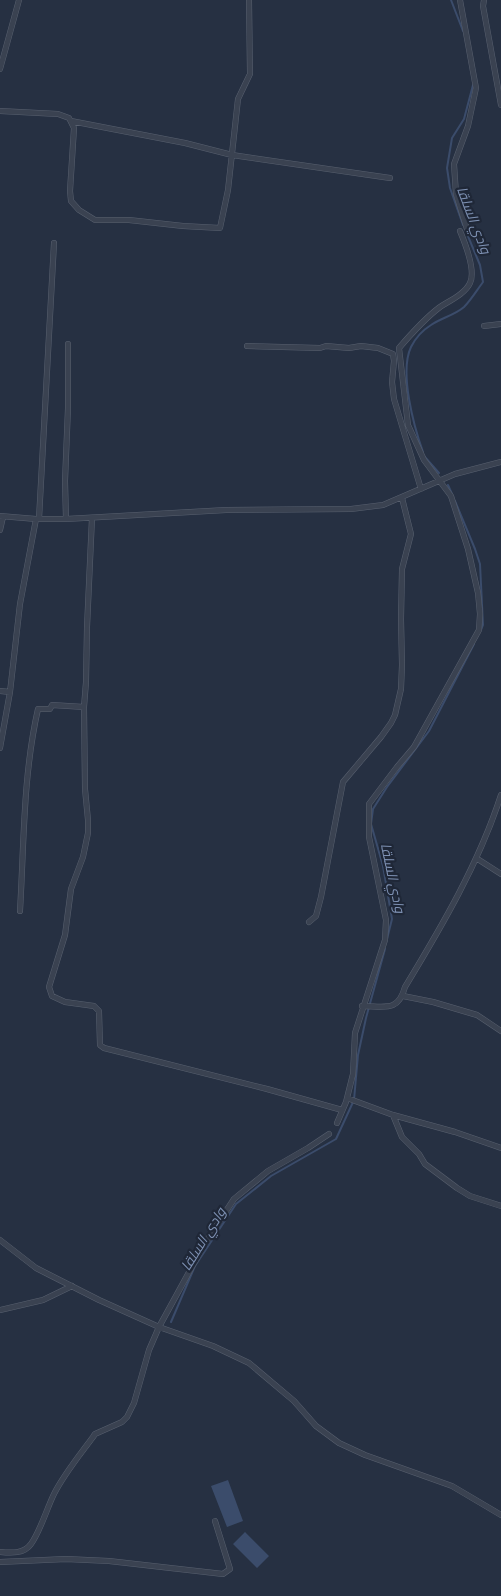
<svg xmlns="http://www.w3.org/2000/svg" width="501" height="1596" font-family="'Roboto Condensed',Cairo,sans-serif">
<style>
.water{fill:#3b4c6b}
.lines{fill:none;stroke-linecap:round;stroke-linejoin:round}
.stream{stroke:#3b4c6b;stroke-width:2}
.street-casing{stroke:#58606f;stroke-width:6}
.street{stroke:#3a4251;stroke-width:5}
.labels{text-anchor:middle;stroke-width:4.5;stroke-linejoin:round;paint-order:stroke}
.water-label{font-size:14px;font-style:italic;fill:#7e91b3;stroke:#1f2737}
</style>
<rect width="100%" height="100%" fill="#263042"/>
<path class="water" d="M228,1480L243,1521L227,1527L211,1486Z
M245,1532L269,1556L257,1568L233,1544Z"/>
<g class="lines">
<path class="stream" d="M451,0L463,31
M463,225L450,188L447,168L452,138L464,119L473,85
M423,452C414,427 399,372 411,347C415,339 423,330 431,325C441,318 455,315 464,307C471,300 477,290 483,282L480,265L465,229
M424,456L439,473
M448,485L452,494
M455,501L475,549L480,564L483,625L481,630
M387,939L392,919L383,866L371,824L373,809L387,787L429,731L474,644
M171,1322L195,1266L236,1204L271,1176L336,1139L354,1100L358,1055L366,1018L385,949"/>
<g class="street-casing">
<path id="street" d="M460,0L476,88L468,126L454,164L456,194L467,229
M484,0L483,6L501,105
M0,69L19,0
M0,111L58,114L69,118L74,128L70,191L71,201L79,210L95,220H129L183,226L220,228L228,190L238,99L250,74L249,0
M71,121L185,143L232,155L390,178
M484,326L501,324
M247,346L320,348L326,346L349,348L361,346L378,348L393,354L394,361L392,382L394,399L421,489
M0,516L36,519H66L226,510L351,509L383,505L455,474L501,462
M92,518L87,627L86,682L84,707L85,789L88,820V833L83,857L71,889L65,935L49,987L52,996L65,1002L94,1006L99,1011L100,1045L104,1048L267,1089L342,1110
M39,519L54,243
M66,519L65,481L68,408V344
M0,530L3,517
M0,691L10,692
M0,748L10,692L20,604L36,519
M476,858L501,874
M20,911C24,844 23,775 38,709H50L52,705L84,707
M309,922L316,916L321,897L343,782L381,737L391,723L395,715L401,689L402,665L401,619L402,569L411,534L402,498
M403,996L433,1002L477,1015L501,1031
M362,1006C384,1006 398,1013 405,987C442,926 479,863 501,795
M347,1098L393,1115L455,1132L501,1148
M393,1115L402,1137L419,1154L425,1164L457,1188L470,1196L501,1206
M337,1123L346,1102L353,1074L355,1033L385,940L386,920L369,837V804L397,767L414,747L479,630L480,614L478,593L468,549L451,496L424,460L408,425L399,348C411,334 424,319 440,307C449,301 465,294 470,283C476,271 465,243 460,231
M0,1240L36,1268L99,1300L159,1327L213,1346L249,1363L294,1401L316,1426L339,1443L365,1455L452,1486L501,1515
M0,1310L43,1300L72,1286
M0,1552C11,1553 24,1554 31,1544C40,1532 47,1508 54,1494C64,1474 79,1456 93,1437L95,1434L122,1422L127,1417L134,1403L149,1350L159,1327L205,1243L234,1199L268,1171L308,1148L329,1134
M0,1562L66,1559L109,1561L223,1574L230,1569L215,1521"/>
</g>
<use href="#street" class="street"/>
</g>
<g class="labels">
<g class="water-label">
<text transform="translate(474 220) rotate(69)" y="5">وادي السلقا</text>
<text transform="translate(393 878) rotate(78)" y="5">وادي السلقا</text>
<text transform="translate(203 1239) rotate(-58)" y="5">وادي السلقا</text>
</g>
</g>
</svg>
